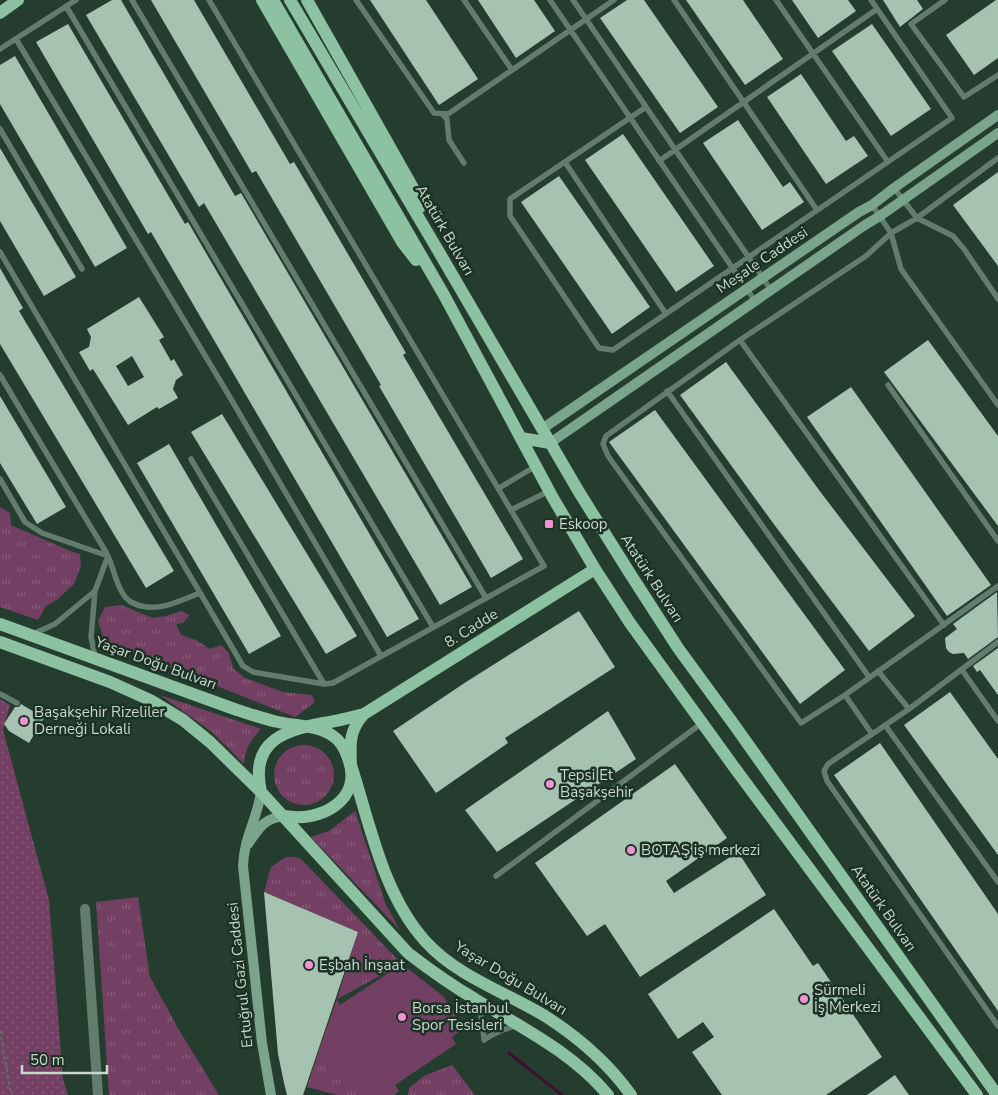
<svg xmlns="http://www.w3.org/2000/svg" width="998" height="1095" font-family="'Nunito Sans',sans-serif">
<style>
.grass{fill:url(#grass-tufts)}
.park{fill:url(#park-dots)}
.pitch{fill:#734063}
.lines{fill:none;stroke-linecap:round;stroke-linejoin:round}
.stream{stroke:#3d0f31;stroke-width:3}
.building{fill:#a6c2b1;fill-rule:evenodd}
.path{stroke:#5e7366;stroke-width:2;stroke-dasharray:4 2.5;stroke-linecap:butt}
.lane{stroke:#637d6d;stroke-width:5.5}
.street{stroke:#637d6d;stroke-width:10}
.secondary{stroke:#7aa48b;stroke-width:10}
.primary{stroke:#8cc2a2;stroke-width:12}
.poi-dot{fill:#f391d5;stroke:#1b3225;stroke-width:2}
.labels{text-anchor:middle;stroke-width:5;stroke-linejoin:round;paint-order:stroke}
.street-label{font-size:15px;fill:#c9d7ce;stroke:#1b3225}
.poi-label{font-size:15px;fill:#c9d7ce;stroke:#1b3225;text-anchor:start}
</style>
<defs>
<pattern id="grass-tufts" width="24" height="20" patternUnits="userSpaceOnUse" patternTransform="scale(1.25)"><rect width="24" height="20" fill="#734063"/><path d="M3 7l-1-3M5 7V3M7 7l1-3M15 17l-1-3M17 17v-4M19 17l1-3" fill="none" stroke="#865b78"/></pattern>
<pattern id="park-dots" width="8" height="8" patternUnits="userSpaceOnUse" patternTransform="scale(1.25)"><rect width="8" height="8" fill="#734063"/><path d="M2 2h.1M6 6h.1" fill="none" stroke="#865b78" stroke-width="1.8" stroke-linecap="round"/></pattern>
</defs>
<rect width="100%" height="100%" fill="#253d2f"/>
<path class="grass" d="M0,507L10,513L11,525L70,551L80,554L81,566L74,584L58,599L46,606L38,620L0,607Z
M121,605L153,618L166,616L181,611L190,615L183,623L176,624L181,635L196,640L210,649L221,645L228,652L234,669L245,678L283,692L312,695L315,702L295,717L105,642L98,621L105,607Z
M160,695L261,729C251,740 245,748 244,764L212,732Z
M274 775a30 30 0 1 1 60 0a30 30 0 1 1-60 0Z
M355,811L386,905L400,930L311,837L329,831Z
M286,857H295L301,859L402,964L337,999L358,932L264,892L271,867Z
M138,897L150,977L179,1030L219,1095H109L96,902Z
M318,1053L336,1078L352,1082L361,1095H337L307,1087Z
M452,1065L475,1095H408L409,1088L424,1076Z"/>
<path class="park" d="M0,699L10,705L3,730L49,900L63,1079L68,1095H0Z"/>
<path class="pitch" d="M402,964L443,996L465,1028L452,1037L456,1044L395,1085L399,1091L394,1095H361L352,1082L336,1078L318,1053L337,999L340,1005Z"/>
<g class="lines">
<path class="stream" d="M509,1053L562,1095"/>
</g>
<path class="building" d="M112,0H121L235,196L241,193L472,587L440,605L204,203L199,207L86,15Z
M151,0H194L290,164L294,162L406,353L403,355L523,559L491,578L379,386L381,385L256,171L252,173Z
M370,0H426L478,79L439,105Z
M478,0H534L555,31L516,58Z
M627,0H644L718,107L680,133L600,18Z
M686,0H743L783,59L745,85Z
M792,0H848L856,11L818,38Z
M883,0H917L923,9L900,27Z
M996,0H998V58L974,75L946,35Z
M68,24L185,224L188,222L419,619L387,637L151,232L148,234L36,42Z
M872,24L931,109L891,136L832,51Z
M15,56L127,248L95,267L0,104V65Z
M801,74L846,141L854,136L868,156L826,184L767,97Z
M738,120L783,187L790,182L804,202L762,230L703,143Z
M623,134L714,266L676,292L585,160Z
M0,148L76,277L44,296L0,221Z
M998,172V266L953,205Z
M559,176L650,307L612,334L521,202Z
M0,268L23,308L19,311L174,571L146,588L0,344Z
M139,297L164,337L159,340L171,361L174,359L183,375L176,380L173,389L178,398L159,409L157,407L128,425L93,369L90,371L79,352L89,347L91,337L87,329ZM132,356L144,377L128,386L116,366Z
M928,340L998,436V526L884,372Z
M726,362L819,490L915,616L869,651L773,523L680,395Z
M851,387L991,585L947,616L807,417Z
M0,396L66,507L37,524L0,463Z
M655,410L845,670L800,704L609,442Z
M222,414L357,636L326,654L191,432Z
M169,444L281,636L249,654L137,463Z
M997,592L998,637L968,659L964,653L953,654L949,652L946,648L945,638L957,629L953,624Z
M579,611L615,667L505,738L508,743L436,793L393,731L466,682Z
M998,648V695L980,670L977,672L973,666Z
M950,692L998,759V855L904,725Z
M21,704L44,718L29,743L9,731L4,724L15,707H19Z
M608,711L636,759L497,852L465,810Z
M880,743L998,914V1011L834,775Z
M675,764L727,838L666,881L674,893L738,852L766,895L640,977L605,924L587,936L535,863Z
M264,892L358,932L303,1095H287L284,1083L278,1054Z
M774,909L813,966L818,963L882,1057L826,1095H722L692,1052L714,1037L703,1022L678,1039L648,994Z
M895,1075L909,1095H867Z"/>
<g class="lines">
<path class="path" d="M0,1030L11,1095"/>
<path class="lane" d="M132,0L486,598
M356,0L434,113L448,114L614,0
M464,0L512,70
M550,0L755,301
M573,0L771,290
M674,0L817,210
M776,0L888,162
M945,0L911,24L964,97L998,75
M66,6L433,627
M16,39L231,399L381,656
M0,49L76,0
M646,107L510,199V216L599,348L613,350L952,118L871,0
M442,114L447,119L449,140L464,163
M0,129L82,269
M998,158L917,218L891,233L866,256L740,340L606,436L603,444L608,456L801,723L845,695L998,586
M659,161L877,9
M565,162L666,314
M894,188L917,218L953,236L964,249L998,299
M872,205L891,233L901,269L998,405
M0,252L243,666L253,672L324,684L333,683L544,566L209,0
M740,340L944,625
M0,375C35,434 70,493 106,552C114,566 117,594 131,602C155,615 178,601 200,593
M888,385L998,541
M667,391L869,677
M191,459L324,684
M0,479L25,522L42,533L108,556L95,591L91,637L95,657
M499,488L536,466
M511,510L549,491
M33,634L55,624L95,591
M998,642L909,709L828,764L824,771L827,781L998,1026
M962,670L998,721
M878,671L909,709
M0,694L17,703
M845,695L872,734
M885,725L998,882
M496,876L702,723
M477,1003L482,1020L484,1040
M484,1040C494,1033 503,1029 516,1026"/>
<path class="street" d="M85,909L98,1095"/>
<path class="secondary" d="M542,429L859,212L872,205L894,188L998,115
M550,443L865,225L880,216L998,133
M261,792C257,820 244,837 243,866L262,1043L271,1095
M248,844C260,827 263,819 284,816"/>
<path class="primary" d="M262,0L402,242L416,260
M273,0L444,295L553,498L595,569L630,623L734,767L977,1095
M290,0L436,247L579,492L629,572L678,648L735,726L997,1095
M307,0L413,188L420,207
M0,13L18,0
M521,438L550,443
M595,569L364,714C349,730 350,744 351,765C370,824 383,895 426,942C457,976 505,992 545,1016C578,1037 608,1063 631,1095
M0,624L237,710C250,714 264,719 278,722C295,726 318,725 333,736C341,741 345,749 348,758C364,800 320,823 284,816
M0,642L110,682L150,700L183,720L210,742L261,792L408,953C430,970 451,985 475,999C522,1028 572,1052 608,1095
M261,792C249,739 287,729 330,722C341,720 352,717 364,714"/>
</g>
<g class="poi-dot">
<rect x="544" y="519" width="10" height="10" rx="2.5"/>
<circle cx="24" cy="721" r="5"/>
<circle cx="550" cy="784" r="5"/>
<circle cx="631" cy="850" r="5"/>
<circle cx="309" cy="965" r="5"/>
<circle cx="804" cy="999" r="5"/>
<circle cx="402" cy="1017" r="5"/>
</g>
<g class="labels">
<g class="street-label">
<text transform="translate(445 230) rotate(60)" y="5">Atatürk Bulvarı</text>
<text transform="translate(762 260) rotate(-34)" y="5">Meşale Caddesi</text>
<text transform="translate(652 578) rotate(57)" y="5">Atatürk Bulvarı</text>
<text transform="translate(471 628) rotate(-32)" y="5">8. Cadde</text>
<text transform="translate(156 663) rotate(20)" y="5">Yaşar Doğu Bulvarı</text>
<text transform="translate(884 908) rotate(55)" y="5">Atatürk Bulvarı</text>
<text transform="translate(240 975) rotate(-96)" y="5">Ertuğrul Gazi Caddesi</text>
<text transform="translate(511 978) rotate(31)" y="5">Yaşar Doğu Bulvarı</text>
</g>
<g class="poi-label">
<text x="559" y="529">Eskoop</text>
<text x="34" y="717">Başakşehir Rizeliler<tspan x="34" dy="17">Derneği Lokali</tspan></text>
<text x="560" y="780">Tepsi Et<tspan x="560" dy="17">Başakşehir</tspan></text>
<text x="641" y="855">BOTAŞ iş merkezi</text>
<text x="319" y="970">Eşbah İnşaat</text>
<text x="814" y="995">Sürmeli<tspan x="814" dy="17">İş Merkezi</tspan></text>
<text x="412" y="1013">Borsa İstanbul<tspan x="412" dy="17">Spor Tesisleri</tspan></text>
</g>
</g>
<path d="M22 1065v8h85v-8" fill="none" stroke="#c9d7ce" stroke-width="2.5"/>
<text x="30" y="1065" font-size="15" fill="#c9d7ce" stroke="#1b3225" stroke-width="4" paint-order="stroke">50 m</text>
</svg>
